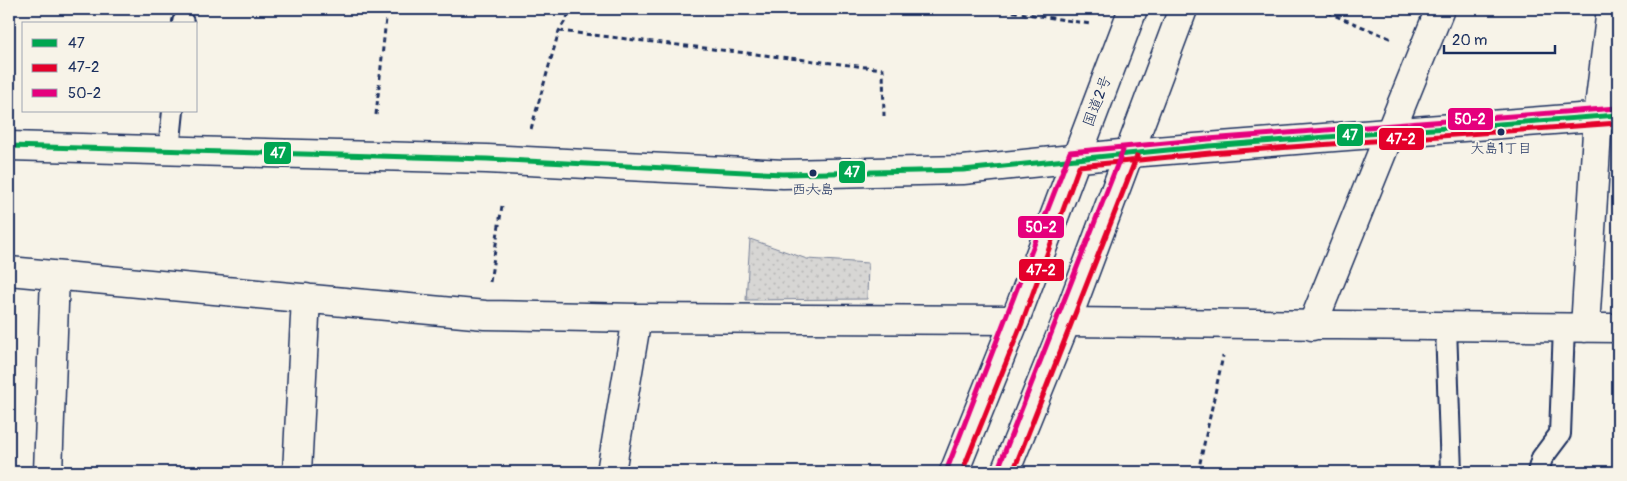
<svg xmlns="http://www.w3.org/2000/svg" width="1627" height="481" font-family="Pangolin,'Klee One',sans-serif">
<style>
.grass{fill:url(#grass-dots);stroke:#798299}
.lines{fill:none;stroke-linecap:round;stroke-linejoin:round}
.service-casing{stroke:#1b2f5e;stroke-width:24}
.minor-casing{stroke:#1b2f5e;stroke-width:31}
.secondary-casing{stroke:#1b2f5e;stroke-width:31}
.primary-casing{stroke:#1b2f5e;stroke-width:31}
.trunk-casing{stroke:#1b2f5e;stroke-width:31}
.path{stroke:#1b2f5e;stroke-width:3;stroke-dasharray:5 4;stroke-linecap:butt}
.service{stroke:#f7f3e8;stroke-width:20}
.minor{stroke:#f7f3e8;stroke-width:28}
.secondary{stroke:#f7f3e8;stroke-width:28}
.primary{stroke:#f7f3e8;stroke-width:28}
.trunk{stroke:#f7f3e8;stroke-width:28}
.bus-1-casing{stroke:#f7f3e8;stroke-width:9}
.bus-2-casing{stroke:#f7f3e8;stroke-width:9}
.bus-3-casing{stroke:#f7f3e8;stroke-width:9}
.bus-1{stroke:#00a651;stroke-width:5}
.bus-2{stroke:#e4002b;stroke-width:5}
.bus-3{stroke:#e5007d;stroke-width:5}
.bus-dot{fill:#1b2f5e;stroke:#f7f3e8;stroke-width:2}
.labels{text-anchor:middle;stroke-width:4;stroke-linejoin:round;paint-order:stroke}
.bus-label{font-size:14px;fill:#1b2f5e;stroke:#f7f3e8}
.street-label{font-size:15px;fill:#1b2f5e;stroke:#f7f3e8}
.line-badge{stroke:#f7f3e8;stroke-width:2}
.badge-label{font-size:14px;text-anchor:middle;font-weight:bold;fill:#fff}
</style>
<defs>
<pattern id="grass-dots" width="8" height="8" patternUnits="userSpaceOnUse" patternTransform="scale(1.25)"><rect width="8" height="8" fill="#d7d6d4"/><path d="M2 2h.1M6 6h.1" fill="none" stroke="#b8b8b8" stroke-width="1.8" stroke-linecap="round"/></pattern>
</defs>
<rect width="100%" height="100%" fill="#f7f3e8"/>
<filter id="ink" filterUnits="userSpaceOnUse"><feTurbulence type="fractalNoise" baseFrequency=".02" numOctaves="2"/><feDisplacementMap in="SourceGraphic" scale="10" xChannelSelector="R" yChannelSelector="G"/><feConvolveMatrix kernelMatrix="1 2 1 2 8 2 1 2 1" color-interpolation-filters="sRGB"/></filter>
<g filter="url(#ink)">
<path class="grass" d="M750,239L807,259L868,263L867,299L746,300Z"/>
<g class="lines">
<g class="service-casing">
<path id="service" d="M183,24V22
M169,150L173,111
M1446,327L1451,472
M1538,472L1542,458L1560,434L1564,327"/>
</g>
<g class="minor-casing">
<path id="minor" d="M9,271L485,315L637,318L1015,320
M1066,322L1618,328
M1312,326L1440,9
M1585,328L1598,116L1611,9
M48,472L55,276
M297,472L306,298
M611,472L637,318"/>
</g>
<g class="secondary-casing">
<path id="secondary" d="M1130,153L1618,115"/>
</g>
<g class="primary-casing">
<path id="primary" d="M9,146L487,159L783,174L963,170L1130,153"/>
</g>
<g class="trunk-casing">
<path id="trunk" d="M954,472L1015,320L1133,9
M1005,472L1066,322L1183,9"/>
</g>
<path class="path" d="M995,9L1091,24
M1319,9L1392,39
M559,31L883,69L884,116
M376,115L387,9
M531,129L559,31L572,9
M490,282L502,206
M1198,472L1223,356"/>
<use href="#service" class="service"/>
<use href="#minor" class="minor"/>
<use href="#secondary" class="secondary"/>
<use href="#primary" class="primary"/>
<use href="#trunk" class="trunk"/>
<g class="bus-1-casing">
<path id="bus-1" d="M9,146L487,159L783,174L963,170L1209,146L1618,115"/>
</g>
<g class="bus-2-casing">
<path id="bus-2" d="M962,472L1022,323L1079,166L1210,153L1618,123
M1013,472L1137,156"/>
</g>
<g class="bus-3-casing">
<path id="bus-3" d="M947,469L1070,152L1208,139L1617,108
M998,469L1123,150"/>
</g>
<use href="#bus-1" class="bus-1"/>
<use href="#bus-2" class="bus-2"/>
<use href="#bus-3" class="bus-3"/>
</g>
</g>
<g class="bus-dot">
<circle cx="1501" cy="132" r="4.5"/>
<circle cx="813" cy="173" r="4.5"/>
</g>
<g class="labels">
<g class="bus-label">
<text x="1501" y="153">大島1丁目</text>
<text x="813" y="194">西大島</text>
</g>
<g class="street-label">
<text transform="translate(1097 101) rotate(-69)" y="5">国道2号</text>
</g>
</g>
<g class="line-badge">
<rect x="1447" y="107" width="47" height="24" rx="5" fill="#e5007d"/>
<rect x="1336" y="123" width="28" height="24" rx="5" fill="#00a651"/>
<rect x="1378" y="127" width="47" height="24" rx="5" fill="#e4002b"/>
<rect x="263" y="141" width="29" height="24" rx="5" fill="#00a651"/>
<rect x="838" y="160" width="28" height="24" rx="5" fill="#00a651"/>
<rect x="1017" y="215" width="48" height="24" rx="5" fill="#e5007d"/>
<rect x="1018" y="258" width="47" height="24" rx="5" fill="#e4002b"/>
</g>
<g class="badge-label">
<text x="1470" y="124">50-2</text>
<text x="1350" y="140">47</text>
<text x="1401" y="144">47-2</text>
<text x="278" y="158">47</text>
<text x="852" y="177">47</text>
<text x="1041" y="232">50-2</text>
<text x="1041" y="275">47-2</text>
</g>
<rect width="1627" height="481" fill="none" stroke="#f7f3e8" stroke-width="30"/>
<rect x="15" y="15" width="1597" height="451" fill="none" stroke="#1b2f5e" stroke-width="2" filter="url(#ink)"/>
<rect x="22" y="22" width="175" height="90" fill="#f7f3e8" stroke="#9fa5b1"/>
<rect x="32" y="39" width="25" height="8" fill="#00a651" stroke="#9fa5b1"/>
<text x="68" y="48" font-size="15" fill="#1b2f5e">47</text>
<rect x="32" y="64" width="25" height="8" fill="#e4002b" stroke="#9fa5b1"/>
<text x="68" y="72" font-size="15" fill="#1b2f5e">47-2</text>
<rect x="32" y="89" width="25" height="8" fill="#e5007d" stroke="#9fa5b1"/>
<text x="68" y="98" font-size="15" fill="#1b2f5e">50-2</text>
<path d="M1444 45v8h111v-8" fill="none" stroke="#1b2f5e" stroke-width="2.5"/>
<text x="1452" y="45" font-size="15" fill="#1b2f5e" stroke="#f7f3e8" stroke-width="4" paint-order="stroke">20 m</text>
</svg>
